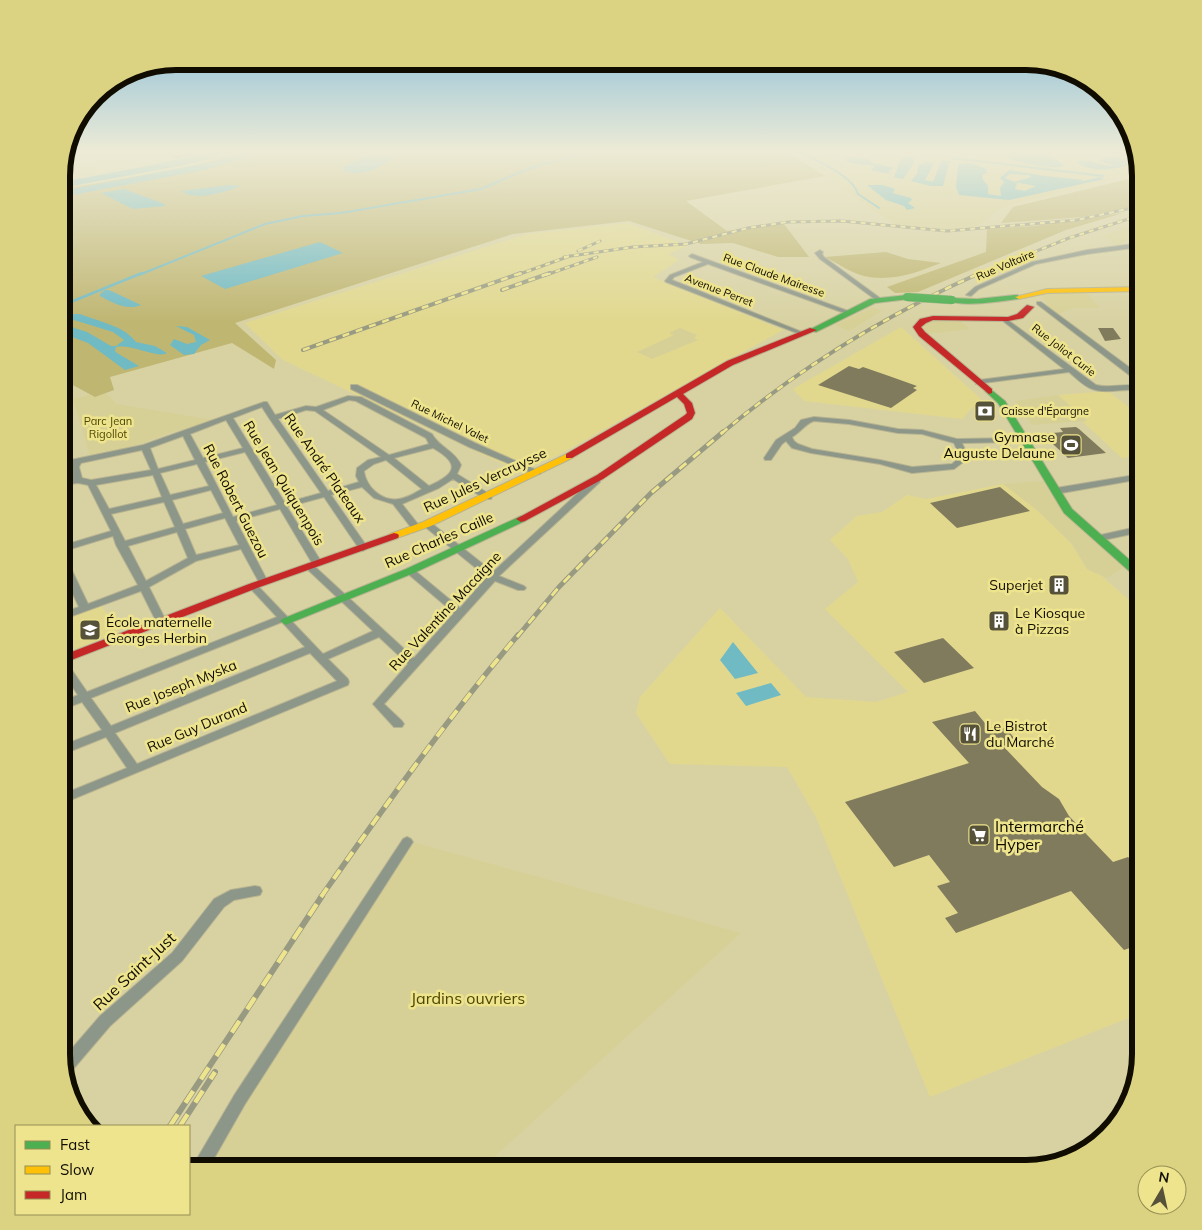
<svg xmlns="http://www.w3.org/2000/svg" width="1202" height="1230" font-family="Mulish,sans-serif">
<style>
.built{fill:#e1d88e}
.green{fill:#d7d096;fill-rule:evenodd}
.forest{fill:#bfb672}
.water{fill:#70bac4;fill-rule:evenodd}
.lines{fill:none;stroke-linecap:round;stroke-linejoin:round}
.stream-far1{stroke:#70bac4;stroke-width:2}
.stream{stroke:#70bac4;stroke-width:2.5}
.river{fill:#70bac4;fill-rule:evenodd}
.building{fill:#817b5d}
.street-casing{stroke:#b7b390;stroke-width:2}
.fast-casing{stroke:#b7b390;stroke-width:2}
.slow-casing{stroke:#b7b390;stroke-width:2}
.jam-casing{stroke:#b7b390;stroke-width:2}
.street{fill:#8c9689;fill-rule:evenodd}
.fast{fill:#4caf50;fill-rule:evenodd}
.slow{fill:#ffc107;fill-rule:evenodd}
.jam{fill:#c62828;fill-rule:evenodd}
.rail-far4-casing{stroke:#989b82;stroke-width:3}
.rail-far3-casing{stroke:#989b82;stroke-width:4}
.rail-far2-casing{stroke:#989b82;stroke-width:5}
.rail-far1-casing{stroke:#989b82;stroke-width:5.5}
.rail-casing{stroke:#989b82;stroke-width:6}
.rail-far4{stroke:#eee48d;stroke-width:2;stroke-dasharray:5;stroke-linecap:butt}
.rail-far3{stroke:#eee48d;stroke-width:2.5;stroke-dasharray:7;stroke-linecap:butt}
.rail-far2{stroke:#eee48d;stroke-width:3;stroke-dasharray:9;stroke-linecap:butt}
.rail-far1{stroke:#eee48d;stroke-width:4;stroke-dasharray:11;stroke-linecap:butt}
.rail{stroke:#eee48d;stroke-width:4.5;stroke-dasharray:14;stroke-linecap:butt}
.fast-bridge-casing{stroke:#b7b390;stroke-width:9;stroke-linecap:butt}
.fast-bridge{stroke:#4caf50;stroke-width:8}
.labels{text-anchor:middle;stroke-width:5;stroke-linejoin:round;paint-order:stroke}
.far-street-label{font-size:11px;fill:#100d00;stroke:#eee48d}
.far-poi-label{font-size:11px;fill:#100d00;stroke:#eee48d;text-anchor:start}
.far-park-label{font-size:11px;fill:#4e4600;stroke:#eee48d}
.poi-label{font-size:14px;fill:#100d00;stroke:#eee48d;text-anchor:start}
.street-label{font-size:14px;fill:#100d00;stroke:#eee48d}
.near-poi-label{font-size:16px;fill:#100d00;stroke:#eee48d;text-anchor:start}
.near-street-label{font-size:16px;fill:#100d00;stroke:#eee48d}
.near-park-label{font-size:16px;fill:#4e4600;stroke:#eee48d}
.rim{fill:none;stroke:#100d00;stroke-width:6}
</style>
<rect width="100%" height="100%" fill="#d8d2a3"/>
<path class="built" d="M628,223L688,246L668,254L679,260L653,277L783,330L553,458L509,467L283,360L245,323L527,234Z
M901,327L981,399L962,419L804,401L793,389Z
M1108,391L1141,417V444L1128,448L1137,456L1122,458L1083,422L1087,420L1058,395Z
M1003,484L1038,511L1070,542L1087,569L1102,576L1141,611V1013L930,1097L816,817L787,767L670,764L636,713L640,697L720,608L806,697L876,702L908,692L825,609L858,582L848,559L830,540L857,516L882,512L907,495L926,499Z
M101,605L119,632L61,655V620Z"/>
<path class="green" d="M783,150H972L970,156L990,160L987,151L984,150H1049L1074,168L1054,150H1136L1140,173L1005,206L978,226L941,230L897,226L796,156ZM1008,155C1025,155 1052,152 1064,166C1055,170 1012,163 1006,156Z
M78,161L106,171L62,179L63,164Z
M1141,223V232L1131,234L1132,237L1119,246L1102,236Z
M1085,291L1100,308H1073L1058,314L1049,308L1041,294Z
M873,307L882,311L849,331L835,325Z
M939,318L959,319L970,329L928,334L921,325Z
M680,328L697,335L694,338L698,340L652,359L637,352L674,335L669,333Z
M103,391L117,404L214,420L182,432L178,430L138,445L136,448L90,456L73,399Z
M1058,395L1086,421L1032,425L1015,401Z
M1043,481C1064,518 1093,539 1125,567L1107,578L1087,569L1073,545L1038,511L1003,484Z
M409,841L741,933L481,1169H206L241,1115L234,1111Z"/>
<path class="forest" d="M247,150H783L825,176L686,201L727,231L784,224L809,257H778L733,243L701,244L629,221L513,234L235,323L276,360L274,369L232,343L110,377L114,390L95,397L69,383L61,384L62,189L184,168Z
M1141,176V205L1082,217L1001,223L1013,207Z
M1123,213L1066,230L918,292L895,293L887,287L986,252L987,229L1034,226Z
M886,252L908,259L941,263C916,273 891,282 864,276C851,273 837,263 825,257Z"/>
<path class="water" d="M217,150H240L194,163L62,188V182L153,165Z
M1007,153C1024,152 1053,153 1064,166C1055,170 1013,163 1006,156Z
M387,155L394,157C378,169 363,177 344,171V167L364,156Z
M907,156L915,157L914,163L903,179L894,177L901,158Z
M1115,156L1136,163C1117,170 1089,173 1077,162C1089,157 1101,167 1115,166L1101,162L1100,159Z
M847,157L870,159V162L893,168L888,172L891,174L871,170L876,166L850,163L845,160Z
M942,160L950,161L943,186H931L911,181L917,174L918,166L924,162L934,163L925,180L933,182Z
M971,163L986,169L987,173L983,174L982,178L988,186V194L1001,196L1000,188L1004,182L1000,178L1009,170L1045,176L1083,180L1079,182L1100,177L1104,179L1009,200L959,195L956,187L958,166L959,164ZM1010,174L1029,175L1031,177L1014,182L1036,186L1025,191L1015,189L1017,183L1005,178Z
M230,185L241,186C225,192 196,202 181,191Z
M867,185H883L895,189L893,193L911,198L912,200L908,203L915,208L907,210L904,206L886,200Z
M124,189L162,203L166,206L133,209L101,193Z
M320,242L343,253L225,289L201,276Z
M105,290H109L141,305C127,311 113,303 100,296V294Z
M73,314H80C99,322 123,325 136,342L155,346L167,353C156,359 134,344 116,347L115,351L117,353L139,366L125,370L88,343L61,333V319ZM74,320L113,332L124,340L116,346H111L87,332L62,324Z
M176,326L187,327L210,340L201,345L194,354L184,355L170,345L174,339L187,344L196,342L194,335Z
M733,642L758,673L735,679L720,660Z
M771,683L781,695L746,706L736,693Z"/>
<g class="lines">
<path class="stream-far1" d="M796,150C813,159 853,175 858,194L879,208
M952,158L1103,176
M139,275L265,224L303,216L341,213L481,189L530,168L595,150"/>
<path class="stream" d="M61,306L142,273"/>
<path class="river" d="M254,150H269L208,169L62,197V191L207,163Z"/>
</g>
<path class="building" d="M1098,328H1113L1121,339L1105,341Z
M849,366L859,369L863,367L889,376L917,386L913,388L917,390L891,408L818,385Z
M1076,427L1079,429L1106,453L1068,458L1042,434L1063,432L1060,428Z
M1000,487L1030,511L957,528L930,503Z
M943,638L974,668L924,683L894,652Z
M975,711L989,728L999,726L1008,730L1017,742L1003,746L1042,787L1059,799L1069,816L1113,862L1128,857L1141,868V944L1124,950L1071,891L956,933L945,918L958,913L937,886L950,882L929,855L894,867L845,802L969,763L932,722Z"/>
<g class="lines">
<g class="street-casing">
<path id="street" d="M154,150C162,150 170,155 178,155C187,155 196,150 206,150L177,158Z
M66,151L77,156V157L73,158L65,154Z
M1141,243V247L1087,254L1036,264L979,289L971,296L966,295L975,287L1032,262L1087,250Z
M820,250L823,252L822,254L824,257L880,298V300H876L820,259L815,253Z
M692,254L851,312L852,313L847,314L708,264L674,277L672,280L807,334L802,335L666,282L665,281L670,275L703,262L690,257L689,256Z
M1037,302H1041L1141,376V381H1137L1037,304Z
M1005,318L1096,385C1111,389 1126,382 1141,387V391C1125,387 1108,395 1092,389C1084,386 1076,378 1069,372L976,384V380H979L1064,369L1003,321V319Z
M351,385H357L475,443L541,472L540,474H534L469,447L351,389Z
M348,396L361,397L432,434C440,448 454,450 461,465L457,474L491,495L492,497L491,499H485L453,479L439,488L402,504L421,528L416,531L413,530L393,504L374,498L362,487L331,495L368,548L363,551L360,550L324,497L287,507L322,563L317,566L312,563L280,509L236,521L268,582L266,584H260L241,549L196,561L149,587L166,621L165,623H157L141,591L61,620V613L79,607L61,569V555L66,558L88,604L138,585L116,545L113,536L61,552V546L111,531L88,485L78,483L61,485V480L73,478L72,465L61,467V462L143,445L264,402H267L275,415L306,406L316,407ZM349,400L356,401L426,438L429,444L389,455L323,410ZM262,407L269,418L321,493L285,503L233,418ZM306,410L315,411L381,457L368,460L357,468L356,476L359,482L328,491L278,419ZM226,420L243,448L203,458L190,434ZM183,436L195,460L158,469L150,448ZM433,448C461,464 456,474 429,486L394,458ZM142,450L151,470L91,480L82,478L79,467L81,463ZM245,452L277,505L233,517L205,462ZM386,460L422,489C415,493 407,498 399,499C382,502 366,487 364,471L374,464ZM197,464L209,486L170,495L160,473ZM153,475L162,497L109,509L96,485ZM211,490L223,513L183,524L172,500ZM164,502L175,527L125,541L111,514ZM225,518L239,545L196,555L185,529ZM177,532L188,558L146,581L128,546Z
M814,417L849,420L898,429L922,430L957,439L1024,438L1028,440L1024,442L962,443L966,452V460L954,469L912,473L880,464L811,453L792,448L786,441L782,444L771,460H765L764,458L776,440L795,428L801,420ZM814,421L849,424L898,433L922,434L954,443L958,452V459L952,464L912,467L880,460L812,449L798,444L794,441L792,437C801,432 805,424 814,421Z
M1141,474V479L1056,494L1052,491L1056,488Z
M597,477L600,478V482L499,576L524,586L526,588L524,590H518L495,581L384,704L402,721L404,724L402,727H394L373,704L408,664L379,637L328,659L348,679L349,682L348,685L61,804V795L127,768L106,737L61,755V746L102,730L82,702L61,710V702L78,695L61,670V659L65,660L87,692L277,617L250,588L248,586L253,583L256,584L323,654L373,631L306,568L304,566L309,563L312,564L414,658L454,613L407,573L405,571L407,569H413L460,608L487,577L424,526L423,524L424,522H430L493,572L594,478ZM282,622L305,647L111,726L91,698ZM310,653L337,681L137,764L115,733Z
M1141,526V532L1099,541L1094,538L1096,536Z
M407,837L411,839L413,842L411,845L245,1104L208,1169H191L235,1094L403,839Z
M255,886L260,887L262,891L260,895L234,900L224,907L182,961L110,1026L69,1074L65,1075L62,1060L100,1016L172,953L214,899L231,890Z"/>
</g>
<g class="fast-casing">
<path id="fast" d="M907,295H910V299L875,303L816,332L809,330L870,299Z
M1015,295H1018V299C1003,301 960,308 948,300L952,298L977,299Z
M989,388L1005,401L1072,509L1141,570V579L1137,578L1064,513L998,403L985,391Z
M521,516L526,519L525,521L414,573L290,623L286,625L280,621L282,619L406,569Z"/>
</g>
<g class="slow-casing">
<path id="slow" d="M1141,287V291L1047,293L1019,299L1015,297L1047,289Z
M569,453L572,454V458L431,526L394,539L389,536L390,534L423,522Z"/>
</g>
<g class="jam-casing">
<path id="jam" d="M1027,305L1034,307L1023,318L1008,321L933,320L926,323L921,327L925,332L992,389V393L989,394L919,336L913,327L920,319L933,316L1008,317L1017,314Z
M810,328L817,330L733,365L683,394L692,403L695,413L692,419L603,479L525,521L521,522L516,519L597,475L685,415L687,413L684,404L677,397L572,458H566V454L727,361Z
M394,533L398,534L399,536L398,538L257,588L61,664V656L249,584Z"/>
</g>
<use href="#street" class="street"/>
<use href="#fast" class="fast"/>
<use href="#slow" class="slow"/>
<use href="#jam" class="jam"/>
<g class="rail-far4-casing">
<path id="rail-far4" d="M578,251L600,241
M564,257L633,247L686,244L748,228L788,222L842,221L947,231L1077,220L1141,206
M517,275L570,256
M546,275L597,257
M977,275L1069,238L1141,215"/>
</g>
<g class="rail-far3-casing">
<path id="rail-far3" d="M502,290L550,273
M303,350L521,273
M722,433C799,368 888,314 980,273"/>
</g>
<g class="rail-far2-casing">
<path id="rail-far2" d="M517,637L559,587L651,493L723,432"/>
</g>
<g class="rail-far1-casing">
<path id="rail-far1" d="M321,897C384,807 447,719 518,635"/>
</g>
<g class="rail-casing">
<path id="rail" d="M170,1126L322,896
M180,1126L215,1072"/>
</g>
<use href="#rail-far4" class="rail-far4"/>
<use href="#rail-far3" class="rail-far3"/>
<use href="#rail-far2" class="rail-far2"/>
<use href="#rail-far1" class="rail-far1"/>
<use href="#rail" class="rail"/>
<g class="fast-bridge-casing">
<path id="fast-bridge" d="M907,297L952,300"/>
</g>
<use href="#fast-bridge" class="fast-bridge"/>
</g>
<linearGradient id="sky" x2="0" y2="1"><stop stop-color="#78b6da"/><stop offset="0.47" stop-color="#edebd6"/><stop offset="1" stop-color="#edebd6" stop-opacity="0"/></linearGradient>
<rect width="1202" height="322" fill="url(#sky)"/>
<defs>
<g id="bank-square" transform="scale(1.125)"><rect x="-9" y="-9" width="18" height="18" rx="4" fill="#565239" stroke="#eee48d"/><path d="M-6-4H6V4H-6ZM0-2.3a2.3 2.3 0 1 0 0 4.6a2.3 2.3 0 1 0 0-4.6Z" fill="#fff"/></g>
<g id="stadium-square" transform="scale(1.125)"><rect x="-9" y="-9" width="18" height="18" rx="4" fill="#565239" stroke="#eee48d"/><path d="M0-5a6.5 5 0 1 0 0 10a6.5 5 0 1 0 0-10ZM-3.5-1.8h7v3.6h-7Z" fill="#fff"/></g>
<g id="building-square" transform="scale(1.125)"><rect x="-9" y="-9" width="18" height="18" rx="4" fill="#565239" stroke="#eee48d"/><path d="M-4-6H4V6H1V3H-1V6H-4ZM-2.5-4.3h1.7v1.8h-1.7ZM.8-4.3h1.7v1.8H.8ZM-2.5-1h1.7V.8h-1.7ZM.8-1h1.7V.8H.8Z" fill="#fff"/></g>
<g id="school-square" transform="scale(1.125)"><rect x="-9" y="-9" width="18" height="18" rx="4" fill="#565239" stroke="#eee48d"/><path d="M0-5L7-2L0 1L-7-2ZM-4 1L0 2.5L4 1V4Q0 6-4 4Z" fill="#fff"/></g>
<g id="restaurant-square" transform="scale(1.125)"><rect x="-9" y="-9" width="18" height="18" rx="4" fill="#565239" stroke="#eee48d"/><path d="M-5-6h1v4h1v-4h1v4h1v-4h1v5L-1.5 .5V6h-2V.5L-5-1ZM5-6V6H3V1.5H1.5Q1.5-4 5-6Z" fill="#fff"/></g>
<g id="supermarket-square" transform="scale(1.125)"><rect x="-9" y="-9" width="18" height="18" rx="4" fill="#565239" stroke="#eee48d"/><path d="M-6-5.5h2.5l.6 2H6L4.5 2H-2.5L-4.4-4H-6ZM-1.5 3.2a1.3 1.3 0 1 0 .1 0ZM3 3.2a1.3 1.3 0 1 0 .1 0Z" fill="#fff"/></g>
</defs>
<g fill-rule="evenodd">
<use href="#bank-square" x="985" y="411"/>
<use href="#stadium-square" x="1071" y="445"/>
<use href="#building-square" x="1059" y="585"/>
<use href="#building-square" x="999" y="621"/>
<use href="#school-square" x="90" y="630"/>
<use href="#restaurant-square" x="970" y="734"/>
<use href="#supermarket-square" x="979" y="835"/>
</g>
<g class="labels">
<g class="far-street-label">
<text transform="translate(1005 265) rotate(-23)" y="4">Rue Voltaire</text>
<text transform="translate(774 275) rotate(20)" y="4">Rue Claude Mairesse</text>
<text transform="translate(719 290) rotate(21)" y="4">Avenue Perret</text>
<text transform="translate(1064 350) rotate(38)" y="4">Rue Joliot Curie</text>
<text transform="translate(450 421) rotate(26)" y="4">Rue Michel Valet</text>
</g>
<g class="far-poi-label">
<text x="1001" y="415">Caisse d'Épargne</text>
</g>
<g class="far-park-label">
<text x="108" y="425">Parc Jean<tspan x="108" dy="13">Rigollot</tspan></text>
</g>
<g class="poi-label">
<text x="1055" y="442" text-anchor="end">Gymnase<tspan x="1055" dy="16">Auguste Delaune</tspan></text>
<text x="1043" y="590" text-anchor="end">Superjet</text>
<text x="1015" y="618">Le Kiosque<tspan x="1015" dy="16">à Pizzas</tspan></text>
<text x="106" y="627">École maternelle<tspan x="106" dy="16">Georges Herbin</tspan></text>
<text x="986" y="731">Le Bistrot<tspan x="986" dy="16">du Marché</tspan></text>
</g>
<g class="street-label">
<text transform="translate(325 468) rotate(55)" y="5">Rue André Plateaux</text>
<text transform="translate(485 480) rotate(-25)" y="5">Rue Jules Vercruysse</text>
<text transform="translate(284 483) rotate(59)" y="5">Rue Jean Quiquenpois</text>
<text transform="translate(236 501) rotate(63)" y="5">Rue Robert Guezou</text>
<text transform="translate(439 540) rotate(-24)" y="5">Rue Charles Caille</text>
<text transform="translate(445 611) rotate(-47)" y="5">Rue Valentine Macaigne</text>
<text transform="translate(181 686) rotate(-22)" y="5">Rue Joseph Myska</text>
<text transform="translate(197 727) rotate(-23)" y="5">Rue Guy Durand</text>
</g>
<g class="near-poi-label">
<text x="995" y="832">Intermarché<tspan x="995" dy="18">Hyper</tspan></text>
</g>
<g class="near-street-label">
<text transform="translate(134 971) rotate(-43)" y="6">Rue Saint-Just</text>
</g>
<g class="near-park-label">
<text x="468" y="1004">Jardins ouvriers</text>
</g>
</g>
<path d="M0 0H1202V1230H0ZM176 70H1026A106 106 0 0 1 1132 176V1054A106 106 0 0 1 1026 1160H176A106 106 0 0 1 70 1054V176A106 106 0 0 1 176 70Z" fill="#dcd382" fill-rule="evenodd"/>
<path class="rim" d="M176 70H1026A106 106 0 0 1 1132 176V1054A106 106 0 0 1 1026 1160H176A106 106 0 0 1 70 1054V176A106 106 0 0 1 176 70Z"/>
<rect x="15" y="1125" width="175" height="90" fill="#eee48d" stroke="#958e55"/>
<rect x="25" y="1141" width="25" height="8" fill="#4caf50" stroke="#958e55"/>
<text x="60" y="1150" font-size="15" fill="#100d00">Fast</text>
<rect x="25" y="1166" width="25" height="8" fill="#ffc107" stroke="#958e55"/>
<text x="60" y="1175" font-size="15" fill="#100d00">Slow</text>
<rect x="25" y="1191" width="25" height="8" fill="#c62828" stroke="#958e55"/>
<text x="60" y="1200" font-size="15" fill="#100d00">Jam</text>
<g transform="translate(1162 1190) rotate(9)"><circle r="24" fill="#eee48d" stroke="#958e55"/>
<path d="M0-4L9 19L0 12L-9 19Z" fill="#565239"/>
<text y="-8" font-size="14" font-weight="bold" text-anchor="middle" fill="#100d00">N</text>
</g>
</svg>
